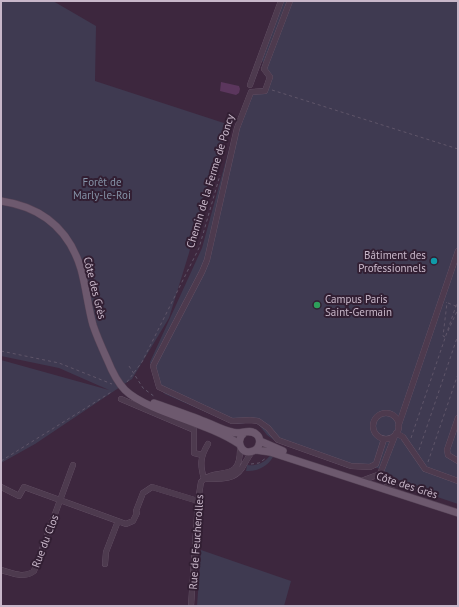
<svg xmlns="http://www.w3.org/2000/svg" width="459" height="607" font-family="'PT Sans',sans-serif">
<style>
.green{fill:#3f3a51}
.water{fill:#5b365d}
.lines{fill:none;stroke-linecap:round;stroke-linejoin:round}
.minor-casing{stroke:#6b586c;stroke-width:6}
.major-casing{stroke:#564457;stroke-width:8}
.path{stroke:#5f5569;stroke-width:1;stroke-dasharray:3 3;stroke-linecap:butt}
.minor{stroke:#4d3a4e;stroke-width:5.5}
.major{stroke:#6d596e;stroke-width:7}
.culture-dot{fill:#0f9aa8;stroke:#321f33;stroke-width:1.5}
.leisure-dot{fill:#2e9e5b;stroke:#321f33;stroke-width:1.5}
.labels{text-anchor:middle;stroke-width:4;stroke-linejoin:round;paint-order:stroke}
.street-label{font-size:11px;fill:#c8b7c9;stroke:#321f33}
.park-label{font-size:11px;fill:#8593a7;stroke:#321f33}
.poi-label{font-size:11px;fill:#c8b7c9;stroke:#321f33;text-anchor:end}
</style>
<rect width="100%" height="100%" fill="#3d273e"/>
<path class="green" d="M1,1H53L96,26L95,81L230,125L204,195L189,253L169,318L132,379L35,444L1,463V360L109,390L59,368L1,356Z
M283,1H458V504L411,488L388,473L377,468H348L274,440L267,435L259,425L252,422L238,424L226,421L165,394C154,386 153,375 150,362L202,248L231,142L249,90L265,88L267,78L261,69L263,62L261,60Z
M271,454L274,455C269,466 257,472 246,471L247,465C257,466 265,463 271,454Z
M201,550L291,581L284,606H197Z"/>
<path class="water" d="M221,82L239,86L240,89L239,93L236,95L220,91Z"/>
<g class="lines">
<g class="minor-casing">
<path id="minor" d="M290,1L264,69L270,77L265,91L251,92L237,128L207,260L202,272L153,366L159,387L232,421L250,420L258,421L268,428L278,440L351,466L370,467L376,464L384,439
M250,85L281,1
M121,399L194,430V453L202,455
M373 426a13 13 0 1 1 26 0a13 13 0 1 1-26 0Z
M458,418L447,450L448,455L458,461
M398,427L458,251
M380,474L396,433L403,437L425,469L458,481
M204,479C200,465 200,457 208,444
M208,479C221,479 234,480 242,468C245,463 248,457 252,452
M361,481L380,474L394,492
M1,487L19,496L24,487L126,524L133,521L137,513L136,511L143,493L152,487L198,501
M105,564L106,552L118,521
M1,570C12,573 24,579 34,571L73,465
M191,606L198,501L201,482C216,465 241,486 240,447"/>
</g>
<g class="major-casing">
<path id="major" d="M1,201C42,207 69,229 81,269C86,287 88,307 93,325C97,337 102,348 107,359C111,369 117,382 125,390C133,398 144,403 153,407C180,419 216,428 239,444
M154,403C171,409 189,415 206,422C214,425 223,430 232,432C240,435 249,428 256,434C262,438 260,449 253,451C241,456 235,440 244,433
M260,441L283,451
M256,450L270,452L458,513"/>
</g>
<path class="path" d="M272,90L458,149
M448,303L458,307
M448,331L458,309
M445,337L443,336L447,303L446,302
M1,351L59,363L112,384
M129,366L143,388L155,397
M127,382L142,362L199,248L220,175
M411,438L458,300
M419,450L458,335
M1,461L113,391
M428,462L458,374
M251,464L259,463L266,458
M395,484L403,488"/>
<use href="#minor" class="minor"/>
<use href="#major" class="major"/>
</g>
<circle class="culture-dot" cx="434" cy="261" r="4"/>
<circle class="leisure-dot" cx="317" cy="305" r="4"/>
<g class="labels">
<g class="street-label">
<text transform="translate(210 181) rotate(-73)" y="4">Chemin de la Ferme de Poncy</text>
<text transform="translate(95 288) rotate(76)" y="4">Côte des Grès</text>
<text transform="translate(407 485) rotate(18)" y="4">Côte des Grès</text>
<text transform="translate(45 541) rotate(-69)" y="4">Rue du Clos</text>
<text transform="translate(196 542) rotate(-86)" y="4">Rue de Feucherolles</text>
</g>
<g class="park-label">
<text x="102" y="186">Forêt de<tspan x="102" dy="13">Marly-le-Roi</tspan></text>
</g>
<g class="poi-label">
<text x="426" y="259">Bâtiment des<tspan x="426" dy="13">Professionnels</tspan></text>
<text x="325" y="303" text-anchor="start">Campus Paris<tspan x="325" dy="13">Saint-Germain</tspan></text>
</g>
</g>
<rect width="459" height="607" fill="none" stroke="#c8b7c9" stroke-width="4"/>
</svg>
